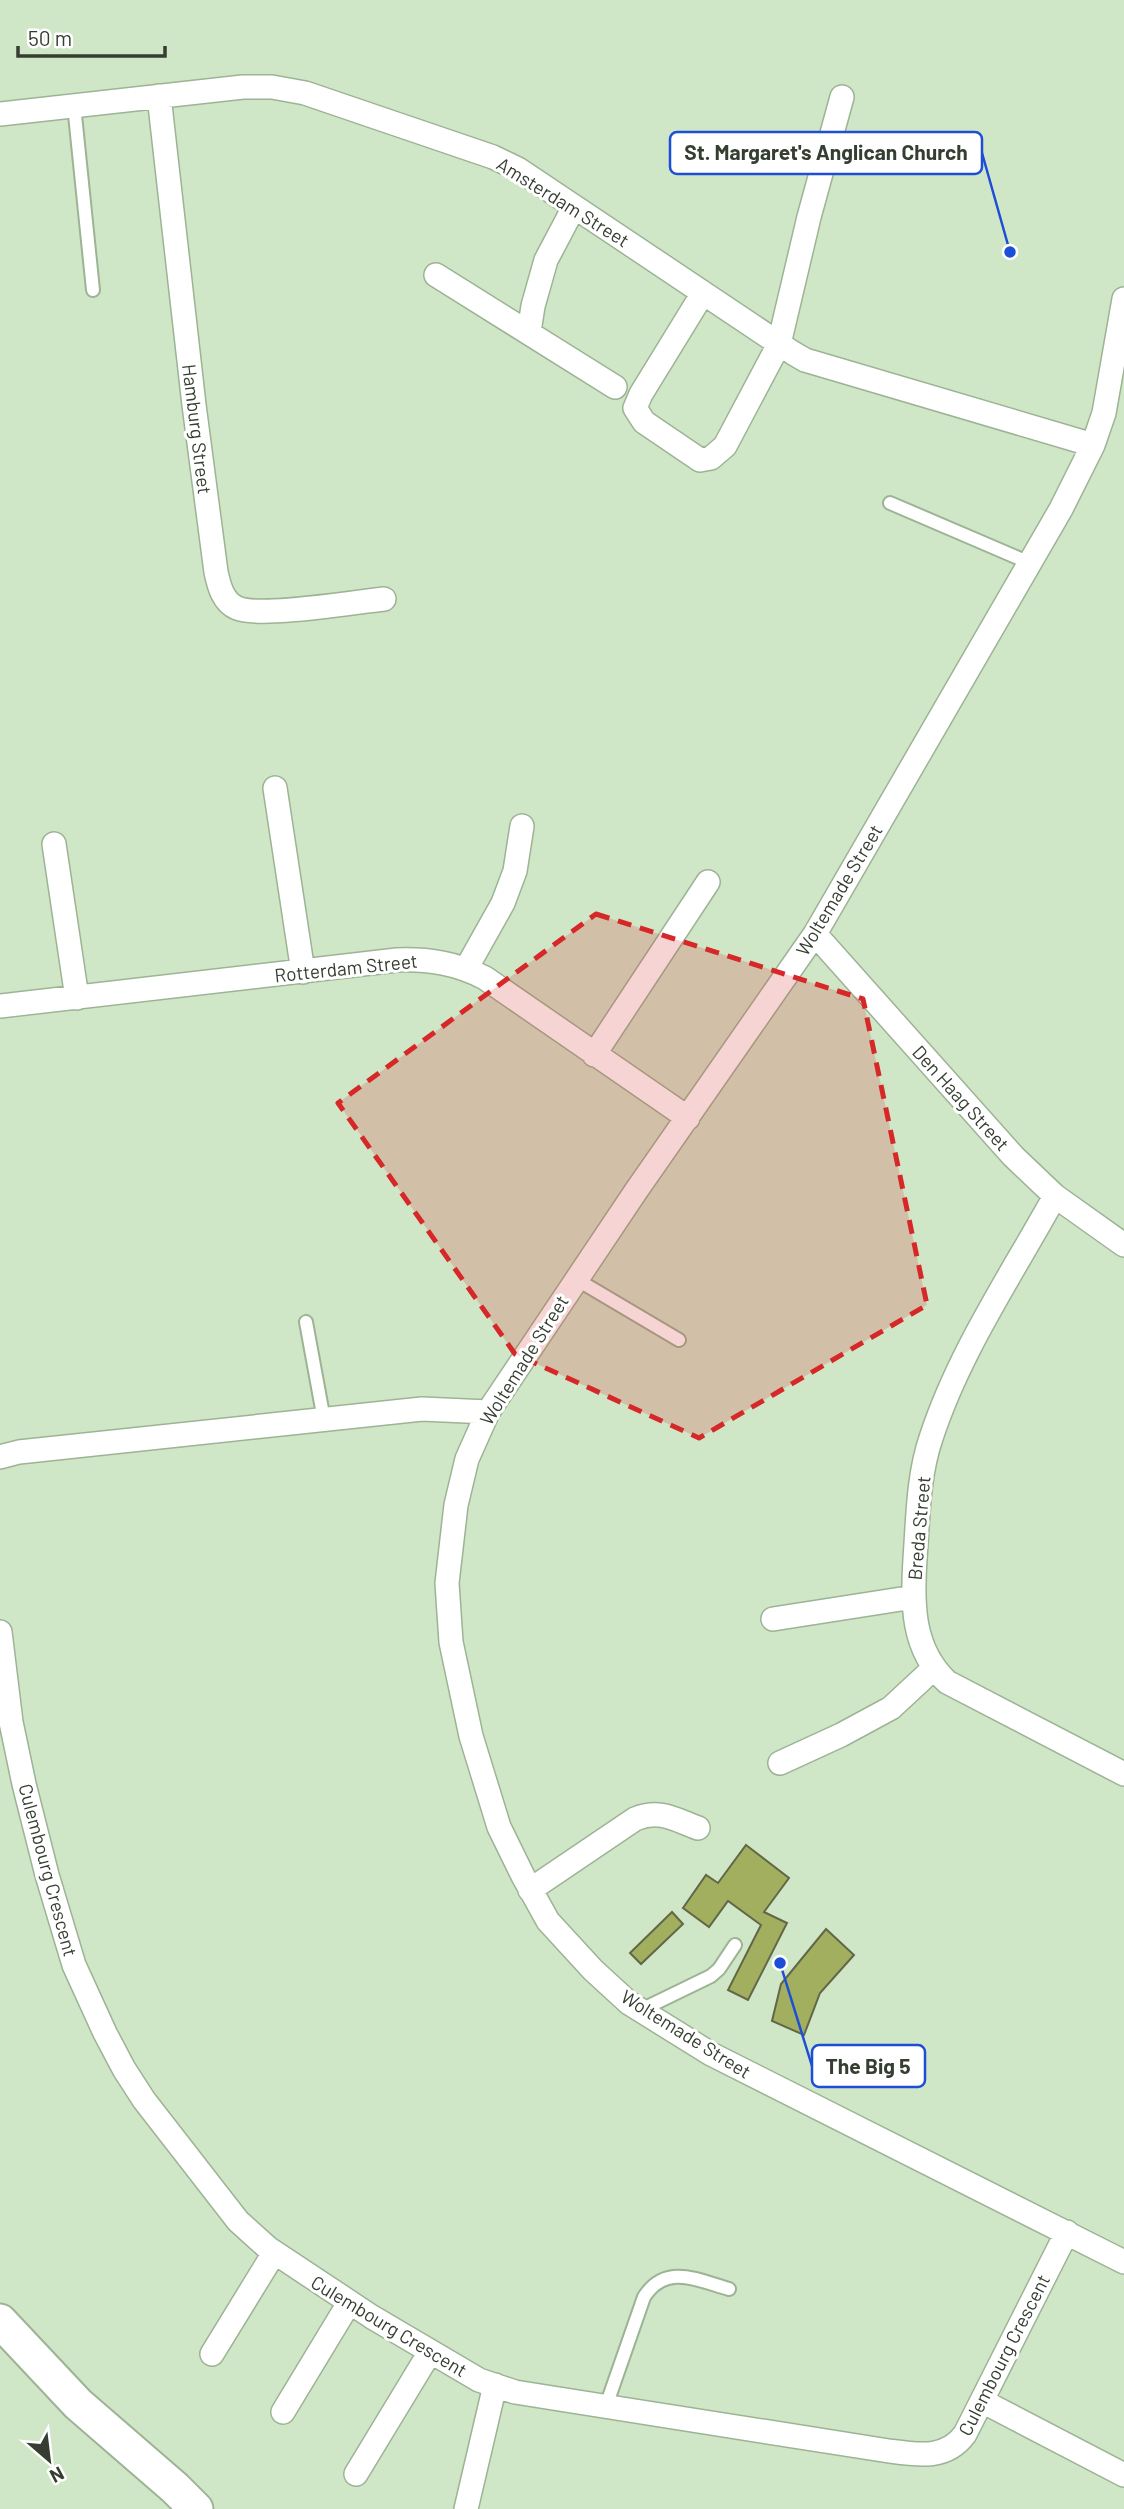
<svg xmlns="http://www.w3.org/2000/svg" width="1124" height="2509" font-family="Barlow,sans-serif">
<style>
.building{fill:#a2af5f;stroke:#616747;stroke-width:2}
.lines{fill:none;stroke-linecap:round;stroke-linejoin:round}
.lane-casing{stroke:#9db395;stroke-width:16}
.street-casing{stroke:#9db395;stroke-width:26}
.secondary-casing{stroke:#9db395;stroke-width:37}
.lane{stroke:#fff;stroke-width:12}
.street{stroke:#fff;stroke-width:23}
.secondary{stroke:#fff;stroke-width:33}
.marked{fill:#d62828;fill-opacity:0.2;stroke:#d62828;stroke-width:5;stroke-dasharray:14 9;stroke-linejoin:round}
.labels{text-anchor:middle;stroke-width:6;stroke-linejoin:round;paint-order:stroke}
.street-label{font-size:19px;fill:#353e31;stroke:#fff}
.leader{fill:none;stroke:#1d4ed8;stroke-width:2.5}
.callout-dot{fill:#1d4ed8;stroke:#fff;stroke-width:2.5}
.callout{fill:#fff;stroke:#1d4ed8;stroke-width:2.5}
.callout-label{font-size:21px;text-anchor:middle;font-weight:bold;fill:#353e31}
</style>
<rect width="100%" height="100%" fill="#d0e7c7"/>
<path class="building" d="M746,1845L789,1878L764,1912L787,1923L748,2000L728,1990L761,1925L728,1901L709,1927L683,1908L706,1875L718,1883Z
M672,1912L683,1924L641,1964L630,1953Z
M826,1929L854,1955L820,1993L804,2035L772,2021L781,1984Z"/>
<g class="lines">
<g class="lane-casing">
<path id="lane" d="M74,105L93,290
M890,503L1030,563
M576,1279L679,1340
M306,1322L324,1420
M641,2010L711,1976L719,1969L735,1945
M606,2406L644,2297C666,2263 697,2280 729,2289"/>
</g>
<g class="street-casing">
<path id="street" d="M159,96L194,405L216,572C219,586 223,602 237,608C260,618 354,602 384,599
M0,114L243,87H272L305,93L493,157L518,169L793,353L805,360L1093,445
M436,275L615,387
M703,293L641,394L635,408L644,422L700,460L711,458L725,446L779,344L809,217L842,97
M1124,299L1104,413L1093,445L1061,509L815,934L636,1191L488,1412L467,1459L456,1505L447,1583L451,1642L471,1736L499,1827L523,1876L548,1921L593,1970L629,2003L711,2054L1124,2262
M529,332L533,306L546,260L574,207
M275,788L303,972
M54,844L77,998
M815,934L1013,1156L1055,1196L1124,1245
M466,969L503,903L515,871L522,826
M0,1006L397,960C429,959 456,963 485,978L688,1118
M594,1055L708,882
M1055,1196C1012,1274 959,1352 931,1438C918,1476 918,1518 915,1559C912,1604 912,1649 947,1682L1124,1774
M0,1457L19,1452L422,1409L488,1412
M773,1619L914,1597
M0,1632L11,1722L24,1784L47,1875L74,1965L105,2033L124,2069L144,2100L238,2221L268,2248L372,2317L479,2380L515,2392L559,2399L889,2451C918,2455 946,2460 965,2434L1067,2232
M780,1763L841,1735L891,1708L933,1669
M530,1890L635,1819C660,1809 674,1819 698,1828
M212,2354L274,2253
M982,2401L1124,2475
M283,2412L349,2303
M356,2474L430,2352
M466,2509L495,2385"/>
</g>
<g class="secondary-casing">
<path id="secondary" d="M0,2321L78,2404L175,2488L196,2509"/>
</g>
<use href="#lane" class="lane"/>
<use href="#street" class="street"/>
<use href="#secondary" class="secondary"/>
</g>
<path class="marked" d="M596,914L863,999L927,1305L699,1438L515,1354L338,1103Z"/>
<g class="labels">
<g class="street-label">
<text transform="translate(563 202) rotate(32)" y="7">Amsterdam Street</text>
<text transform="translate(197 429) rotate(83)" y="7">Hamburg Street</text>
<text transform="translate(839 890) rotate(-59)" y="7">Woltemade Street</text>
<text transform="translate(346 968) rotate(-6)" y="7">Rotterdam Street</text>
<text transform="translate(961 1098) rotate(48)" y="7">Den Haag Street</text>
<text transform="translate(524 1360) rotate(-58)" y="7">Woltemade Street</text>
<text transform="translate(919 1528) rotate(-85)" y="7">Breda Street</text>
<text transform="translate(48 1870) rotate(75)" y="7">Culembourg Crescent</text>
<text transform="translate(686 2034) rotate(32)" y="7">Woltemade Street</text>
<text transform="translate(389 2326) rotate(31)" y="7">Culembourg Crescent</text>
<text transform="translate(1004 2355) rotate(-63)" y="7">Culembourg Crescent</text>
</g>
</g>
<path class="leader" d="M1010 252L982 153M780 1963L812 2066"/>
<g class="callout-dot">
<circle cx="1010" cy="252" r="7"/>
<circle cx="780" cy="1963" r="7"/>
</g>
<g class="callout">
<rect x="670" y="132" width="312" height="42" rx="7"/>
<rect x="812" y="2045" width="113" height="42" rx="7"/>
</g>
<g class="callout-label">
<text x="826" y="160">St. Margaret's Anglican Church</text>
<text x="868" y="2074">The Big 5</text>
</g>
<g transform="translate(49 2460) rotate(152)" stroke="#ffffff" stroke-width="5" paint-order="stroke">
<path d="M0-5L12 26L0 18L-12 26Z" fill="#353e31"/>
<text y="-10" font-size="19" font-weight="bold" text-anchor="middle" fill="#353e31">N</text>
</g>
<path d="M18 46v10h147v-10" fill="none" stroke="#353e31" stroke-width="3.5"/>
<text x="28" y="46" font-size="21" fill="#353e31" stroke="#ffffff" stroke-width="5" paint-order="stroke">50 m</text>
</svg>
